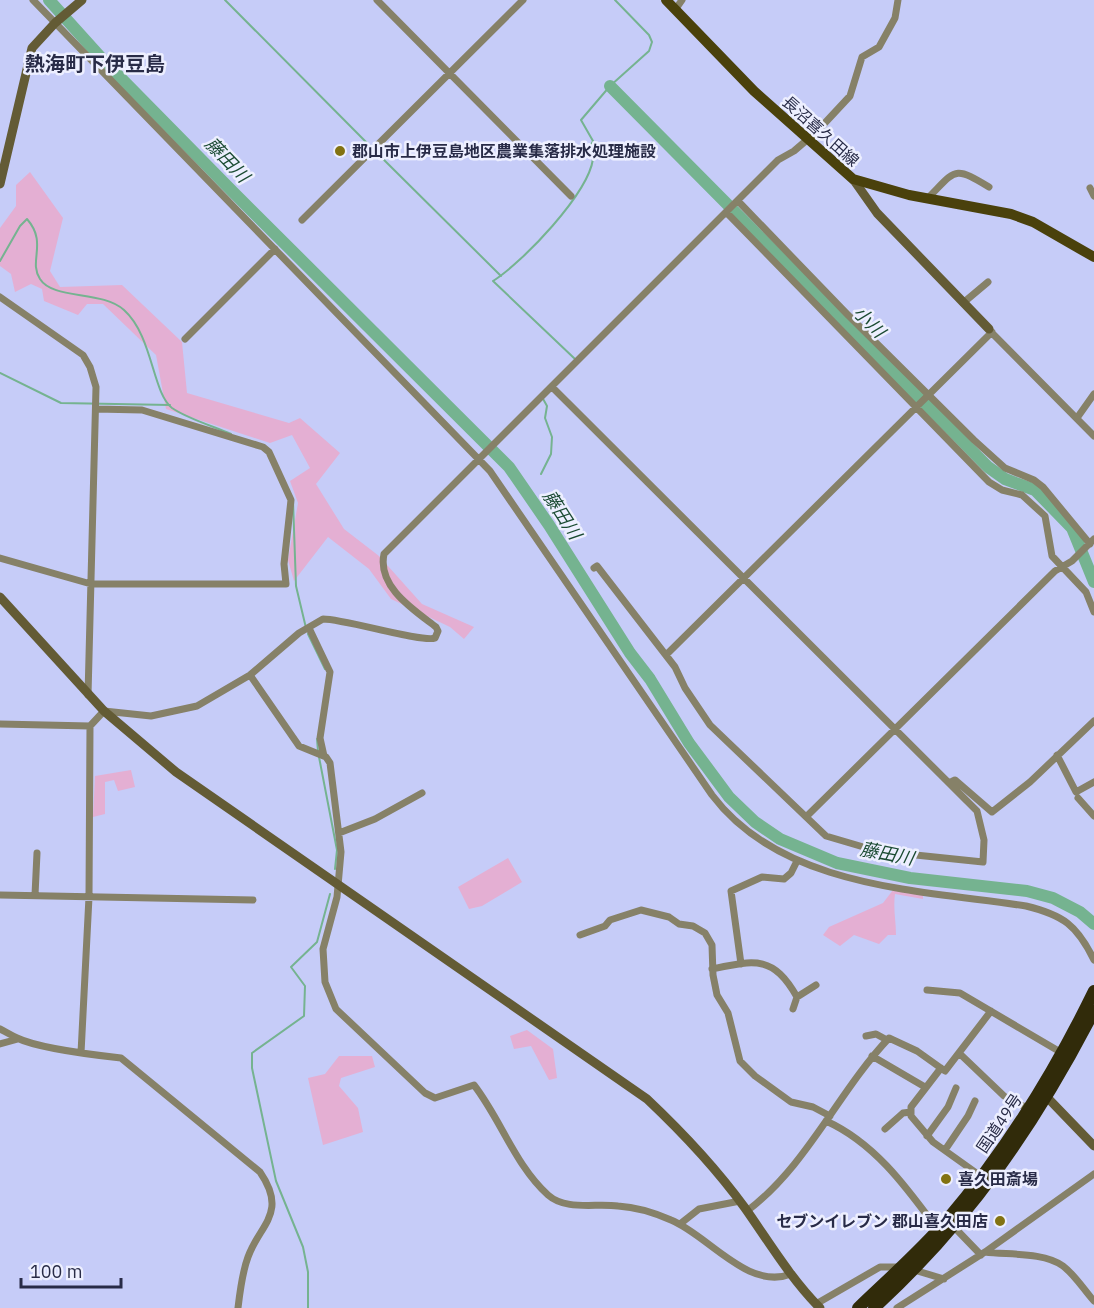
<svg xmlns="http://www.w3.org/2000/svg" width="1094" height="1308" font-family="'IBM Plex Sans','Noto Sans JP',sans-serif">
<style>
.green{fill:#e4afd3}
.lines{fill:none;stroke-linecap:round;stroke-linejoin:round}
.stream{stroke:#75b390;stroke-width:2}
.river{stroke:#75b390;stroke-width:12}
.street{stroke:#868168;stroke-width:7}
.secondary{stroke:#635b35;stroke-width:9}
.primary{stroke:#4a410c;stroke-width:10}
.highway{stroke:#312b0a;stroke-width:12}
.poi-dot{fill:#827212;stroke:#edefff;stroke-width:2}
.labels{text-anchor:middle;stroke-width:5;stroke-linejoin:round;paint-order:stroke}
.street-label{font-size:16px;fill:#282b47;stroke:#edefff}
.poi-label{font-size:16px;font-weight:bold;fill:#282b47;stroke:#edefff;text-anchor:start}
.water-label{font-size:18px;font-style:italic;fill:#1b4b33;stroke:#edefff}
.quarter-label{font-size:20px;font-weight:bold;fill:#282b47;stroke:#edefff}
</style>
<rect width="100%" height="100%" fill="#c6ccf8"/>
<path class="green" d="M30,172L63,218L50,271L60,287L122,285L182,342L187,393L289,423L300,418L340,453L316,484L344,529L379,556L422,604L474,627L464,639L450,627L391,599L369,569L328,537L294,581L288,560L298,503L290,481L310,468L292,435L270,443L166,409L156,355L103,304H87L78,315L44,301L42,289L31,284L15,292L11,274L0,266V228L16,206V185Z
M131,770L135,787L118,791L114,780L105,782V814L93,817L95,776Z
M508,858L522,882L482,906L469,909L458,887Z
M893,890L923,893V899L895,894C893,909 896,920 896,935H888L879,944L854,935L840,946L823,935L829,927L883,903Z
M527,1030L553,1049L557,1078L549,1080L531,1046L514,1049L510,1036Z
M339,1056H372L375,1067L341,1078L339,1086L358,1108L363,1132L323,1145L308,1078L325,1074Z"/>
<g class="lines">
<path class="stream" d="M225,0L371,147
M375,151L501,276
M0,261L20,226L27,219C48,243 28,261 40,279C53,300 102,290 124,310C153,336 152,392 172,408C186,418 215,427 231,434
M575,359L493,281C523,262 588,194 593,159C594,154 592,149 591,145L593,141L581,120L610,86L649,51L652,42L649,35L615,0
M0,373L61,403L170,405
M541,474L551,454L552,437L545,418L547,406L542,397
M293,501L296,586L306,628
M308,634L325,669
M317,739L318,751
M319,757L337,850L335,869
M308,1308V1272L303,1247L276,1181L252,1068V1053L304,1016L305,986L291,967L317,942L330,894"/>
<path class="river" d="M49,0L104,61L232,191L509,467L549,525L630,653L650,679L689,743L729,797L755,822L780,839L837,863L910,878L1027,891L1053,898L1080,912L1094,924
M610,86L988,467L1005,479L1035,490L1072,528L1094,582"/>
<path class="street" d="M33,0L490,471L712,795C782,888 919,890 1026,906C1063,915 1077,925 1094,960
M377,0L571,196
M675,10L682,0
M809,140L850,96L862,57L879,47L895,18L898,0
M1090,188L1094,196
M928,198C956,170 953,165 989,187
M738,201L847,314L974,440L1005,468L1034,480L1043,487L1090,544
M727,213L989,482L1002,490L1022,495L1045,516L1052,556L1086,592L1094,612
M302,220L523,0
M0,297L83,355L90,367L96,387L88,695
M963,303L988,282
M990,331L1094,436
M185,339L275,249
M552,387L977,811L984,840L983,862L877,851L826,836L710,725L685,688L675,667L597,566L594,568
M1077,418L1094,394
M0,558L91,584H286L284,564L291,500L269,452L263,447L142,410L96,409
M309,628L330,672L320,738L324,756
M666,655L992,332
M250,675L299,746L326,757L330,763L341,852L337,897L323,949L325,982L336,1009L425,1093L435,1098L474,1085C501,1120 515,1165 548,1195C566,1211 595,1203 618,1206C635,1207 655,1213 671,1220C708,1235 748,1291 791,1274
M0,724L90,726L104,711L151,716L197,706L250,675L299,633L323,619C345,619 423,643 435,638L438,631L436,627C414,610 377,587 384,554L778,160L794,151L808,139
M1057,755L1076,792L1094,782
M949,783L955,780L992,812L1030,782L1094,721
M1078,798L1094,816
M807,816L1055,571L1072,561L1094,539
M339,833L375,819L422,793
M0,895L253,900
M35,895L37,853
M580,935L605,926L610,920L641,910L669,917L679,924L693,926L705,933L712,945L713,975L717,995L728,1013L740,1061L755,1076L791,1102L813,1107L830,1116
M741,964L731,891L762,877L784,879L791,873L797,861
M712,969C755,960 773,955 797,997
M927,990L960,993L1062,1053
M793,1009L797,997L816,985
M0,1029C6,1032 11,1035 17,1038C40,1049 94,1055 121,1058L260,1172C288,1213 260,1224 248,1257C242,1273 240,1291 238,1308
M866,1036L876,1034L887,1040
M0,1044L18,1039
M81,1053L89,897L90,726
M959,1053L1004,1096L1029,1109
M872,1056L925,1087
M941,1068L911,1107V1116L933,1142L982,1177
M826,1121C875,1143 907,1188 938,1230
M885,1129L903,1113L911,1112
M927,1136L948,1107L956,1088
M945,1150L968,1116L975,1101
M747,1211C807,1166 838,1092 889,1038L917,1051L945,1071L991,1011
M680,1224L699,1209L740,1201
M954,1227L981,1255
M985,1252C1008,1255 1044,1252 1063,1266C1075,1275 1084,1290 1094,1301
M914,1270L944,1279
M816,1304L880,1267H901
M897,1308L985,1252L1094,1174"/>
<path class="secondary" d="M853,179L877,213L989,329
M0,184L32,48L55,23L82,0
M0,597L104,711L176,772L647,1099C683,1133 716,1168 745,1208C769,1242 791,1279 820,1308
M1042,1092L1094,1146"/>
<path class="primary" d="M666,0L754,91L853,179L909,195L1011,214L1033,222L1094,257"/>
<path class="highway" d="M858,1308C887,1280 919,1252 946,1221C1006,1151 1054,1073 1094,991
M874,1308C968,1222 1036,1124 1094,1011"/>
</g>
<g class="poi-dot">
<circle cx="340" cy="151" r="6"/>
<circle cx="946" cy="1179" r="6"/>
<circle cx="1000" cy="1221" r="6"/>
</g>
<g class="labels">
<g class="street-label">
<text transform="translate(821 131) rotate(42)" y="6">長沼喜久田線</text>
<text transform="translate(999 1123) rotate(-56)" y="6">国道49号</text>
</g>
<g class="poi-label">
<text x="352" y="157">郡山市上伊豆島地区農業集落排水処理施設</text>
<text x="958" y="1185">喜久田斎場</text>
<text x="988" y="1227" text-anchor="end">セブンイレブン 郡山喜久田店</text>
</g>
<g class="water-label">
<text transform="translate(227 160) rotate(46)" y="6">藤田川</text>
<text transform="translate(869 322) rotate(45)" y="6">小川</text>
<text transform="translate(562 515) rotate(57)" y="6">藤田川</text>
<text transform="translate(887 854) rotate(11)" y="6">藤田川</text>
</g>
<g class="quarter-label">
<text x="95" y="71">熱海町下伊豆島</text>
</g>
</g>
<path d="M21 1278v9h100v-9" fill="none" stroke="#282b47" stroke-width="3"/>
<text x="30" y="1278" font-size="18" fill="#282b47" stroke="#edefff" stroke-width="4.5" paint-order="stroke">100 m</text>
</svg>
